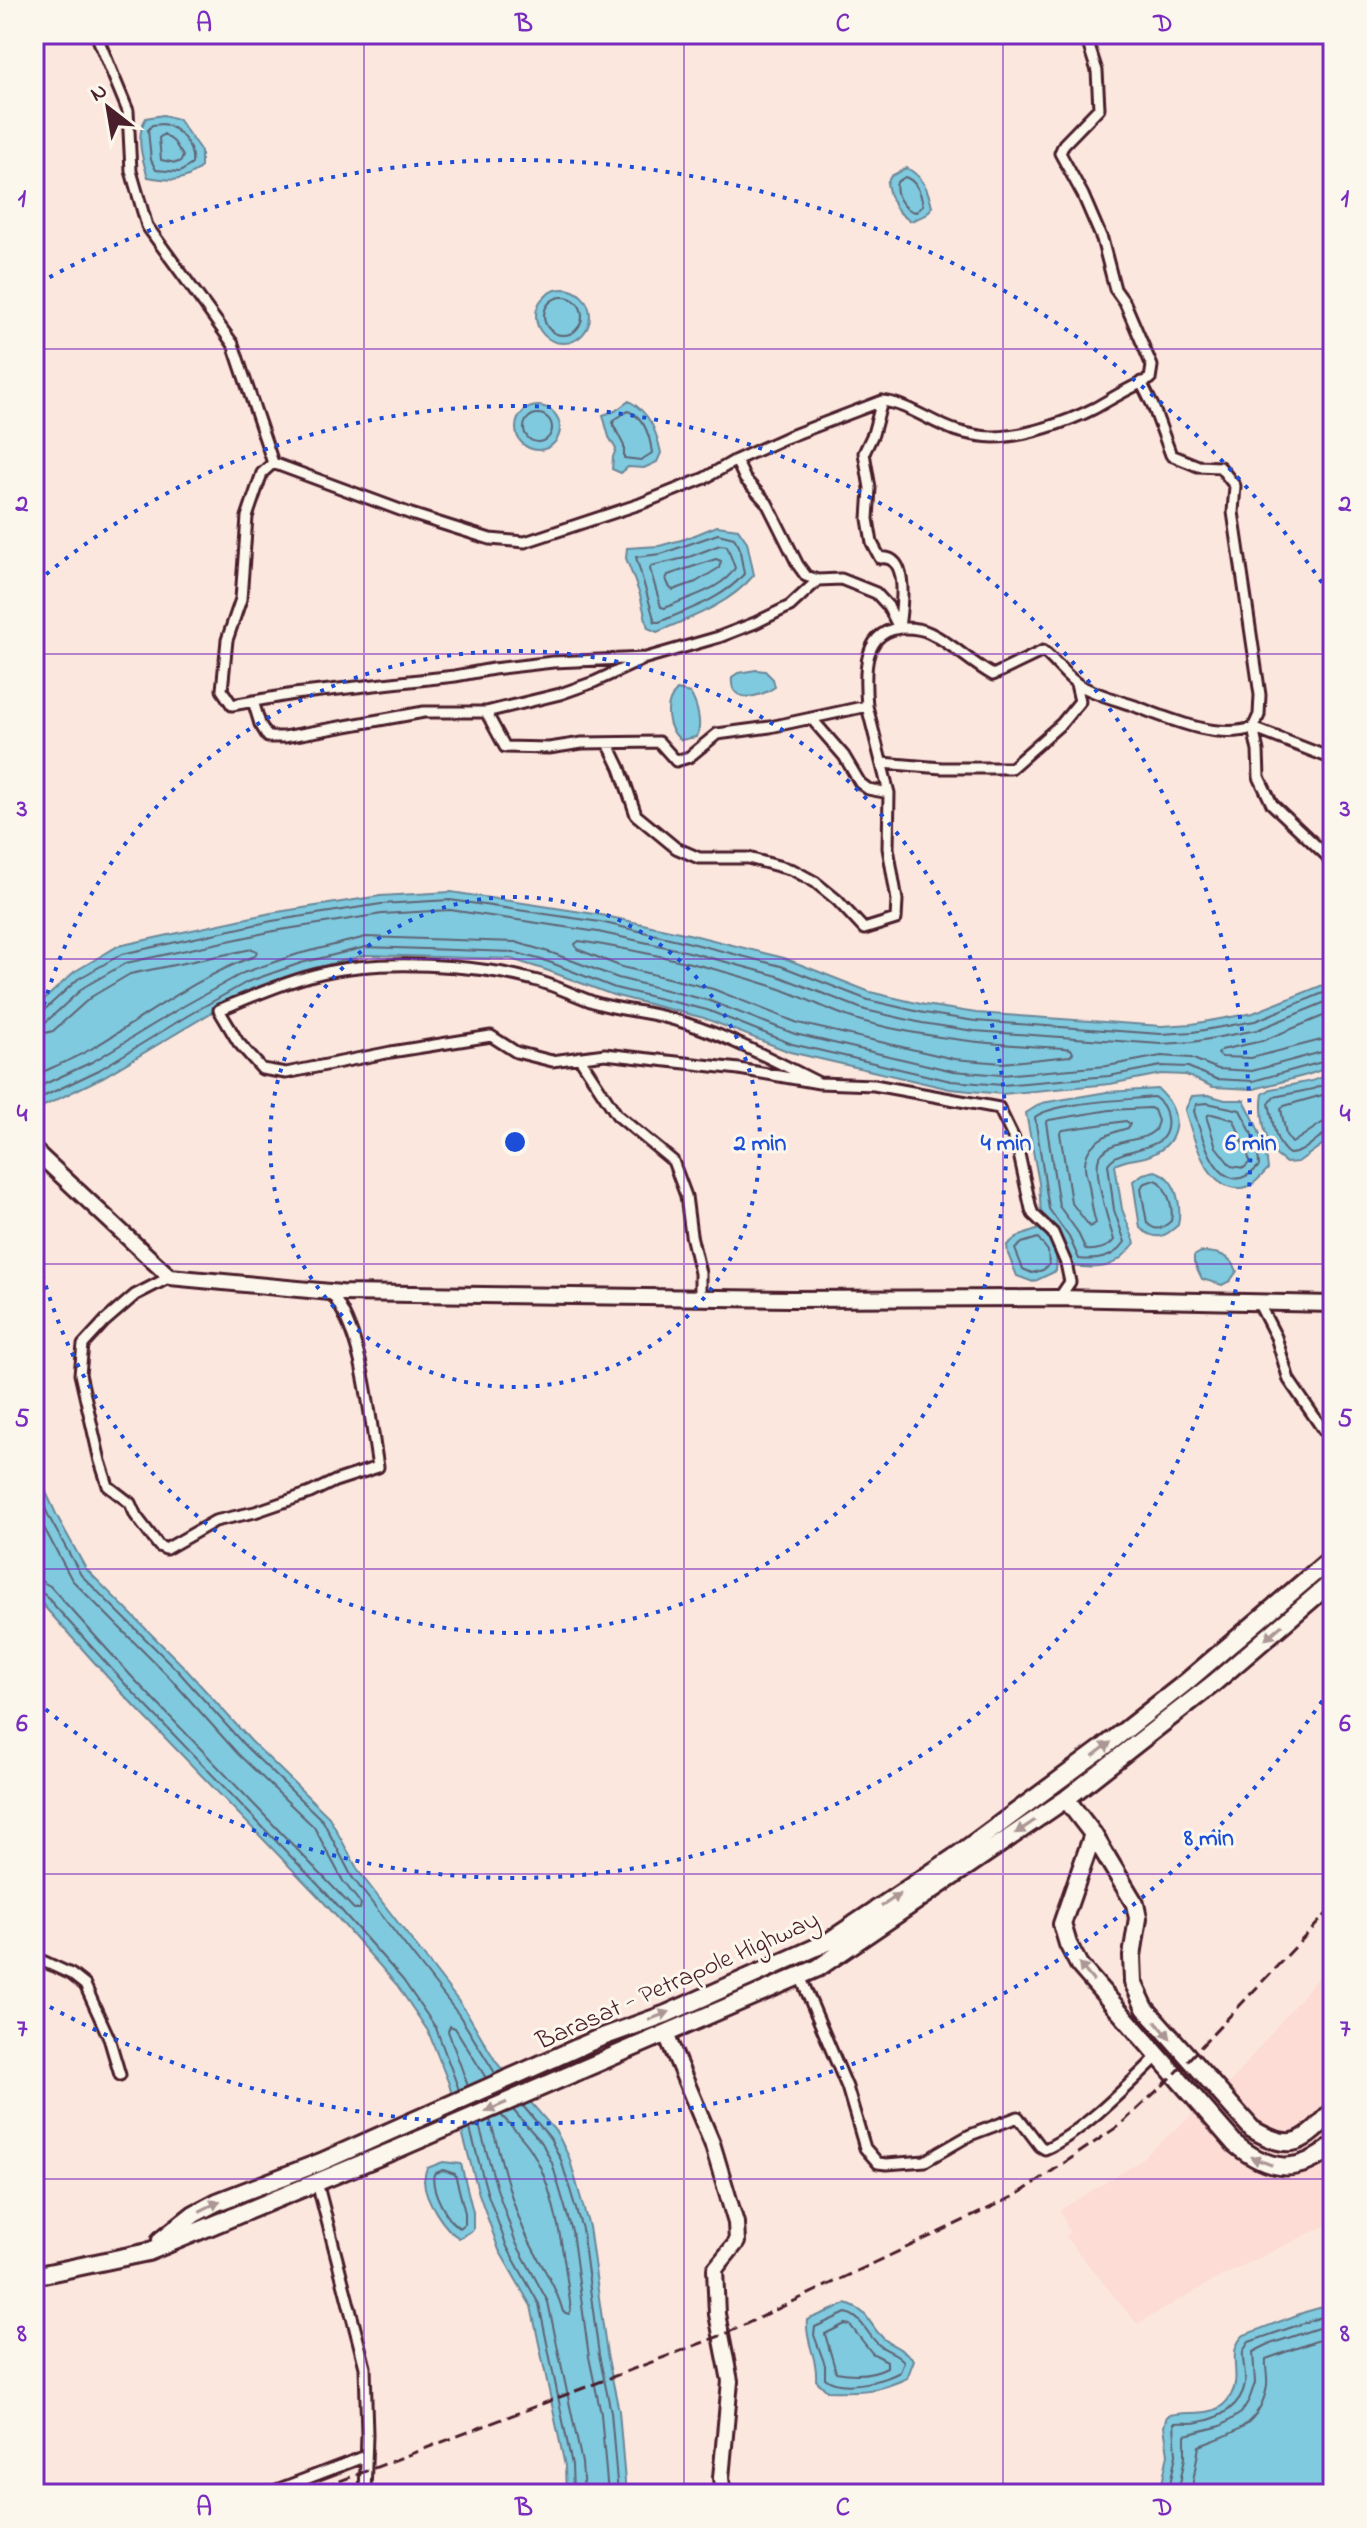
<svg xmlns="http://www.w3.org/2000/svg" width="1367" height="2528" font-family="'Indie Flower',sans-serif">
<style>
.built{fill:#fcdcd4}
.water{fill:#7fcadf;stroke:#6a8697;stroke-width:2}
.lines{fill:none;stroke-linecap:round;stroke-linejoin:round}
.shore{stroke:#5f6373;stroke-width:2}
.street-casing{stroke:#4a1f2b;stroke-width:15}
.secondary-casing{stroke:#4a1f2b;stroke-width:20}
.highway-casing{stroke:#4a1f2b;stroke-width:22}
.street{stroke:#fbf7ec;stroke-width:9}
.secondary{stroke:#fbf7ec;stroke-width:14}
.highway{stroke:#fbf7ec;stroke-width:16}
.rail{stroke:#4a1f2b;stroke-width:3;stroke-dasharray:12 6;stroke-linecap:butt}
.oneway{fill:#ab9695}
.grid{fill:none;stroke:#7b2cbf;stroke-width:2;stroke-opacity:0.55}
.ring{fill:none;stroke:#1d4ed8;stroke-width:4;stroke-dasharray:4 8}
.labels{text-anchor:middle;stroke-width:6;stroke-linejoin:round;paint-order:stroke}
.street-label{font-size:26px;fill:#4a1f2b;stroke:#fbf7ec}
.centre{fill:#1d4ed8;stroke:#fbf7ec;stroke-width:4}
.ring-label{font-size:24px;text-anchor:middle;font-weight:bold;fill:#1d4ed8;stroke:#fbf7ec;stroke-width:6;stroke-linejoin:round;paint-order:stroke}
.neatline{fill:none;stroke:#7b2cbf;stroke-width:3}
.grid-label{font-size:26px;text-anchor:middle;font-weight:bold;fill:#7b2cbf}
</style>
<rect width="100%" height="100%" fill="#fce7de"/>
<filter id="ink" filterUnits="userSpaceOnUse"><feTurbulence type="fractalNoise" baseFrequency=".0125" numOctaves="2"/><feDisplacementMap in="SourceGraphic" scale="16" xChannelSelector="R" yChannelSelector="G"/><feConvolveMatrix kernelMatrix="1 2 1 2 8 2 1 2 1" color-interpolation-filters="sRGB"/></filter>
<g filter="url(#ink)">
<path class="built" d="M1333,1959V2222L1218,2278L1137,2324L1065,2236L1070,2233L1060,2210L1136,2164L1233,2079Z"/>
<path class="water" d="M163,115L178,119L201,151V167C184,183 170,181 148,177C142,159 135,135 146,118Z
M907,168C923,177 928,189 932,207L926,215L911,221C896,213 890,200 887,183L891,176Z
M536 316a27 27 0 1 1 54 0a27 27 0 1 1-54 0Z
M629,401C650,413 656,430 661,453L657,462L644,468L628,467L621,473L612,469L613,457L616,449L609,437L603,415L615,411Z
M516 428a22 22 0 1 1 44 0a22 22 0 1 1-44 0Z
M717,526L738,529L747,542L754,575C730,604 691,618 657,632L648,628L640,595L626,558L627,548L659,546L685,539Z
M756,670L765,671L773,679L775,687C760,698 729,705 732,677L738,673Z
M677,690L690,693C697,704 703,726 696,737L681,740C666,729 663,704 677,690Z
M451,892L601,915L693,935L784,958L870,992L925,1005L976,1013L1162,1026L1192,1024L1253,1013L1333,981V1066L1307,1075L1254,1089L1213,1087L1186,1075L1161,1074L1110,1084L1002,1094L950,1089L790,1052L704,1018L613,995L546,970L511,959L366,955L303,971L251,989L103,1077L34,1111V1009L74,972L118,946L271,913L380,896Z
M1333,1073V1137L1298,1162L1286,1163C1283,1160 1278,1158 1275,1154C1264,1140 1260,1110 1263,1094L1271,1089L1312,1081Z
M1158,1089C1184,1113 1182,1145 1145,1157C1134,1160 1125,1159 1115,1165L1122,1209L1135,1243C1116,1268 1103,1270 1072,1266L1062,1241L1041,1213L1039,1183L1026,1113L1042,1103L1107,1092Z
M1208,1095L1225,1100H1244C1256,1123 1266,1144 1268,1169C1261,1176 1253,1187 1242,1188C1206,1191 1193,1136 1185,1110L1192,1096Z
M1155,1171C1177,1178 1182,1205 1178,1225C1164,1238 1156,1241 1140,1228L1133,1181L1143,1174Z
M1039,1229C1054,1240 1058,1252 1056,1271L1033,1282L1017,1276L1008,1254L1007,1245L1017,1237Z
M1201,1252C1218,1252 1231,1255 1237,1271L1230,1281L1222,1285L1202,1279L1194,1262V1256Z
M34,1453L39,1477L57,1516L86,1569L183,1666L251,1741L329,1817L359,1872L466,2011L496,2062L557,2133L569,2157L589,2227L607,2354L619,2411L626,2494H566L565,2466L531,2306L499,2250L479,2194L449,2084L428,2031L397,1985L320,1898L120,1691L34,1595Z
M443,2162L461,2164L473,2212V2230L459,2238C444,2229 425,2199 424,2181C424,2180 426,2169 427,2168Z
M846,2304C871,2312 866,2322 883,2338C893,2347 904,2349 914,2360L907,2378C878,2392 859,2392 827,2391L816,2380C818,2357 805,2343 807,2320Z
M1333,2304V2494H1160L1168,2454L1164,2426L1167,2416C1188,2408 1216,2422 1231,2395C1243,2375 1225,2352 1244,2335L1305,2312Z"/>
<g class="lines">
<path class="shore" d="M163,124C180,128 194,146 192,164L180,172L156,170L151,160L148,130L152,125Z
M164,134L174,142L183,156L181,161L176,163L161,160L159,138Z
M905,177C917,181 921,193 923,205L916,212C903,210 894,194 897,182Z
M544 316a19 19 0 1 1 38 0a19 19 0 1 1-38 0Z
M628,411C644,417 650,436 652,453L641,460L624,458V446L613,424L614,420Z
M524 428a14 14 0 1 1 28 0a14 14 0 1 1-28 0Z
M718,534L734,538L739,546L744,574C724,598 688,610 659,622H655L636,557L661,554Z
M720,545L727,546L735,568C722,590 687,597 665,608L661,607L650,569L651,566L689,557Z
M716,559L721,561L719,568L696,582L673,590L670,588L666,579L668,575Z
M579,941C642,951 714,967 775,987C805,997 834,1014 865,1022C931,1039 996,1045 1064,1048L1071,1049L1073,1053L1070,1056L1002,1063L954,1059L798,1023L713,989L622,967L577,949L575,944Z
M1333,1012L1262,1041L1221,1050L1218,1054L1222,1057L1251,1058L1333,1037
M34,1014L42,1012L78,979L122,954L272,921L381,904L450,900L600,922L691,943L781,966L868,1000L924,1013L975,1021L1161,1034L1193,1032L1255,1021L1333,989
M34,1024L47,1021L84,987L126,963L274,931L382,914L450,910L598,932L689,952L778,976L865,1010L922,1023L974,1031L1161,1044L1193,1042L1257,1030L1333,999
M34,1036L53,1031L91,997L130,974L252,949L257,951L255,956C196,977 144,1018 91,1049C73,1059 53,1067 34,1076
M1333,1081L1313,1089L1274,1097L1269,1104C1274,1122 1273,1142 1289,1154C1307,1154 1316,1134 1333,1131
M34,1089L94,1061L182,1007L243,973L298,954L366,937L515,942L552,953L618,978L710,1001L795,1034L953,1071L1002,1075L1107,1066L1161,1056L1191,1058L1218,1069L1252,1071L1333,1049
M1333,1092L1284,1106L1281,1109L1286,1135L1292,1143L1322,1123L1333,1121
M1154,1097C1162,1103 1166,1108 1167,1118C1173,1156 1121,1143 1108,1164L1114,1210L1125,1242C1114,1258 1098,1261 1079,1259L1069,1237L1049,1209L1035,1117C1054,1102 1127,1100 1154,1097Z
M34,1101L99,1070L187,1016L247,982L301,963L366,947L513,952L549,962L615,988L707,1010L792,1044L951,1081L1002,1085L1109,1076L1161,1066L1188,1067L1216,1079L1253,1081L1333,1059
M1207,1103L1240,1110C1249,1127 1259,1146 1259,1166C1221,1206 1202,1139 1194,1111L1197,1104Z
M1150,1108L1154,1110L1158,1121L1155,1130C1144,1140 1133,1138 1120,1143C1112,1145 1103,1150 1099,1158C1093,1171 1109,1224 1114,1240C1109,1248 1095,1251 1086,1250L1077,1231L1059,1206L1046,1122L1049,1120L1110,1110Z
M1212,1114L1234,1120L1249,1158V1163L1244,1168L1231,1166L1216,1147L1207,1119L1208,1115Z
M1126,1121L1130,1124L1128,1128C1109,1133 1084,1142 1085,1167C1085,1174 1088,1179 1089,1186C1091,1198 1092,1211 1096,1223L1090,1227L1071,1202L1060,1133L1063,1130Z
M1154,1180L1160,1182C1168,1194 1174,1206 1171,1221C1162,1229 1156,1232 1147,1223L1141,1189L1143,1184Z
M1038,1238L1048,1251L1049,1265L1043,1270L1032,1273L1023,1269L1015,1249L1022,1243Z
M34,1484L50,1519L81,1575L178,1671L246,1747L323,1821L352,1877L459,2015L495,2073
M34,1509L72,1580L170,1678L238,1754L314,1827L343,1881L361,1904L360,1909H354L133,1678L50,1586L43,1582L34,1581
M34,1591L44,1594L126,1685L326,1893L403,1980L436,2028L459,2090
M468,2086L448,2031L450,2026L455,2028L486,2078
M523,2106L550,2138L561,2160L582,2229L599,2355L611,2412L618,2494
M513,2110L542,2143L552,2163L572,2231L589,2357L601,2414L608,2494
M490,2120C502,2159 510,2202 528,2239C540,2264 556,2285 563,2312L569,2314L571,2310C565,2263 557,2194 533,2153C525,2139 512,2127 501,2115
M479,2125L497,2189L516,2243L548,2302L582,2463L584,2494
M470,2129L487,2192L507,2247L539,2304L572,2465L573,2494
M443,2170L455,2174L465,2213V2224L460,2228C447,2222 430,2188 434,2174Z
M846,2313C862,2317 866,2333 878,2344C886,2352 898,2352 904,2362L900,2372C883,2381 841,2392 825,2378V2365L814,2335L815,2327Z
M845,2324L850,2325L872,2353L887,2361V2367C872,2375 852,2375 836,2372L825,2334Z
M1168,2494L1176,2455L1174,2423C1182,2422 1191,2424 1199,2422C1220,2419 1242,2405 1245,2383C1246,2373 1242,2361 1243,2351L1249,2342L1333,2313
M1178,2494L1185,2457V2435L1221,2426L1241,2413L1249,2400L1255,2383L1253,2352L1267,2345L1333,2323
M1191,2494L1199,2446C1231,2434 1261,2426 1267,2385C1268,2376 1265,2367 1266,2359L1333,2335"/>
<g class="street-casing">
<path id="street" d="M96,34L128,111L131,171L147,226L233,344L273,463L411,514L490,539L525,542L640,504L705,478L736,460L785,438L882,401C909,404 931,423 957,431C968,434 982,437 994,437C1024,437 1068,422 1095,408C1113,398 1130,387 1150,379L1152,366L1125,303L1115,289L1102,239L1083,195L1060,153L1064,144L1099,108L1097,71L1085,34
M882,401L873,434L864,453L870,488L868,519L872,543L880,558C911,553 901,610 899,628
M736,460L745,479L767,503L798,565L806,576L818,580L841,579L876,593L888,606L899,628
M273,463L262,473L247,517L241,599L227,640L222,690L232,705L294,694L455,676L493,669L553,662L646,658L719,637L755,623L790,606L818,580
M253,701L260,724L268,737H284L424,712H486L560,694L594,682L642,660
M867,706C864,673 862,628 905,628C914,628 922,629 930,633C953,644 971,663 993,675L1043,651C1055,660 1066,677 1079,685C1095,694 1114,699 1132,705C1168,718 1214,740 1253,728L1259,715L1260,695L1233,512L1235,486L1220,467L1198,466L1171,455L1153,406L1141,382
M486,712L505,747L549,748L582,743L659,742L676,761L689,757L717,734L770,727L867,706L889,793L888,848L897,900L896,919L864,929L837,900L815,882L793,870L748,858H699L676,848L636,815L620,768L608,743
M811,718L844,756L860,783L868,789L889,793
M1333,759L1253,728L1258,751L1259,777L1272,804L1326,855L1333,865
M882,763L942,768H1011L1062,723L1080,701L1076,684
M579,1057L617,1115L673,1161L686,1196L691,1235L700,1273V1298
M819,1083C769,1058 721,1032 668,1018C645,1011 619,1010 596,1003C575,996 555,985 534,980C476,964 380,959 322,973C287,981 253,996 219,1010L238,1042L262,1069L286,1073L391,1052L491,1036L516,1052L552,1061L605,1054L739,1069L819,1083L874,1085L999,1108L1017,1145L1031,1209L1033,1214L1053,1233L1066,1263L1070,1282L1059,1298
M170,1277L135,1295L105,1321L83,1345L80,1374L100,1461L108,1486L130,1503L136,1516L159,1546L166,1549L215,1521L255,1512L310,1493L335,1481L378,1467C369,1414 364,1334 330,1292
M1259,1304L1276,1337L1289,1380L1333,1444
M34,1957L71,1974L85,1985L109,2038L120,2075
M800,1976L847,2087L865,2148L878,2163L887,2164L925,2161L970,2135L1018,2117L1040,2146L1045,2149C1083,2132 1128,2085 1158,2056
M317,2182L365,2367L367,2435L365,2494
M266,2494L366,2456"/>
</g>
<g class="secondary-casing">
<path id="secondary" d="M34,1150L170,1277L341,1293L789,1299L1059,1298L1333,1304
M666,2034L712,2143L736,2223L737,2242L715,2269L717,2314L730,2381L721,2478L723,2494"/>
</g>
<g class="highway-casing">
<path id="highway" d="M1066,1799L1093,1834L1135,1904L1138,1918L1132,1956L1133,1982L1145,2008L1252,2129C1292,2153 1303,2143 1333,2111
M1093,1834L1062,1924L1068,1944L1079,1965L1235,2144C1269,2172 1298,2175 1333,2146
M161,2240L194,2214L217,2202L321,2162L597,2039L666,2014L828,1942L955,1857L1104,1747L1185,1683L1333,1557
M34,2276L148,2252L395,2150L818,1968L1066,1799L1214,1683L1333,1581"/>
</g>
<use href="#street" class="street"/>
<use href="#secondary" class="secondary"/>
<use href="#highway" class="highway"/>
<path class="rail" d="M306,2494L725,2334L1017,2195L1120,2125L1174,2075L1333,1907"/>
</g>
<defs><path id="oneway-solid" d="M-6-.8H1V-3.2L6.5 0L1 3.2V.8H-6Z" transform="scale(2)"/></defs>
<g class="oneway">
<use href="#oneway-solid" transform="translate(1274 1632) rotate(139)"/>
<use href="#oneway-solid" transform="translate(1102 1749) rotate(-37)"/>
<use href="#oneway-solid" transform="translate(1025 1827) rotate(146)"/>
<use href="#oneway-solid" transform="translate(891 1900) rotate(-34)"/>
<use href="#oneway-solid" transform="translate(1086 1972) rotate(-129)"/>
<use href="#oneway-solid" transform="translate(659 2016) rotate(-21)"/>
<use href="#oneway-solid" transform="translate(1163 2030) rotate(49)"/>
<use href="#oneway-solid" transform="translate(496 2107) rotate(157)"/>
<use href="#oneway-solid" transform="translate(1261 2161) rotate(-159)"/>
<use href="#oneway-solid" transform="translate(210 2206) rotate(-27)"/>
</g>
</g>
<path class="grid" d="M364,34V2494M684,34V2494M1003,34V2494M34,349H1333M34,654H1333M34,959H1333M34,1264H1333M34,1569H1333M34,1874H1333M34,2179H1333"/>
<g class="ring">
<circle cx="515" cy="1142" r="245"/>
<path d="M35 1040A491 491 0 1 1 35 1244"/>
<path d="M37 582A736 736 0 1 1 37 1702"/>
<path d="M1329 1691A982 982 0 0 1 39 2001M39 283A982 982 0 0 1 1329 593"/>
</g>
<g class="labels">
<g class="street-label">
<text transform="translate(677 1979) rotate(-24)" y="9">Barasat - Petrapole Highway</text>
</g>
</g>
<circle cx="515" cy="1142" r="12" class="centre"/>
<g class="ring-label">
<text x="760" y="1150">2 min</text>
<text x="1006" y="1150">4 min</text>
<text x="1251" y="1150">6 min</text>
<text x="1209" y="1845">8 min</text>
</g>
<rect width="1367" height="2528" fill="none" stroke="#fbf7ec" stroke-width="88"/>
<g transform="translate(108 108) rotate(329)" stroke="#fbf7ec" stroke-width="6" paint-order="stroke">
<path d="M0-6L14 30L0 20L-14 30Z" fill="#4a1f2b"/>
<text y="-12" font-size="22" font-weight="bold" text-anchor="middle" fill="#4a1f2b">N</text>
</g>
<rect x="44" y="44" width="1279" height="2440" class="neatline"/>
<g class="grid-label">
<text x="204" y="31">A</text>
<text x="524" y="31">B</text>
<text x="843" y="31">C</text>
<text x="1163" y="31">D</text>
<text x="22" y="206">1</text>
<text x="1345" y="206">1</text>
<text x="22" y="511">2</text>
<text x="1345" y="511">2</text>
<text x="22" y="816">3</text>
<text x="1345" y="816">3</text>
<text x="22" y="1121">4</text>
<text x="1345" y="1121">4</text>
<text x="22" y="1426">5</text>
<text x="1345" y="1426">5</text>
<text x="22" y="1731">6</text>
<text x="1345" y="1731">6</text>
<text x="22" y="2036">7</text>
<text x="1345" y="2036">7</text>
<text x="22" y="2341">8</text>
<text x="1345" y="2341">8</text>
<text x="204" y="2515">A</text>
<text x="524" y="2515">B</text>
<text x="843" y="2515">C</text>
<text x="1163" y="2515">D</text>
</g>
</svg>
